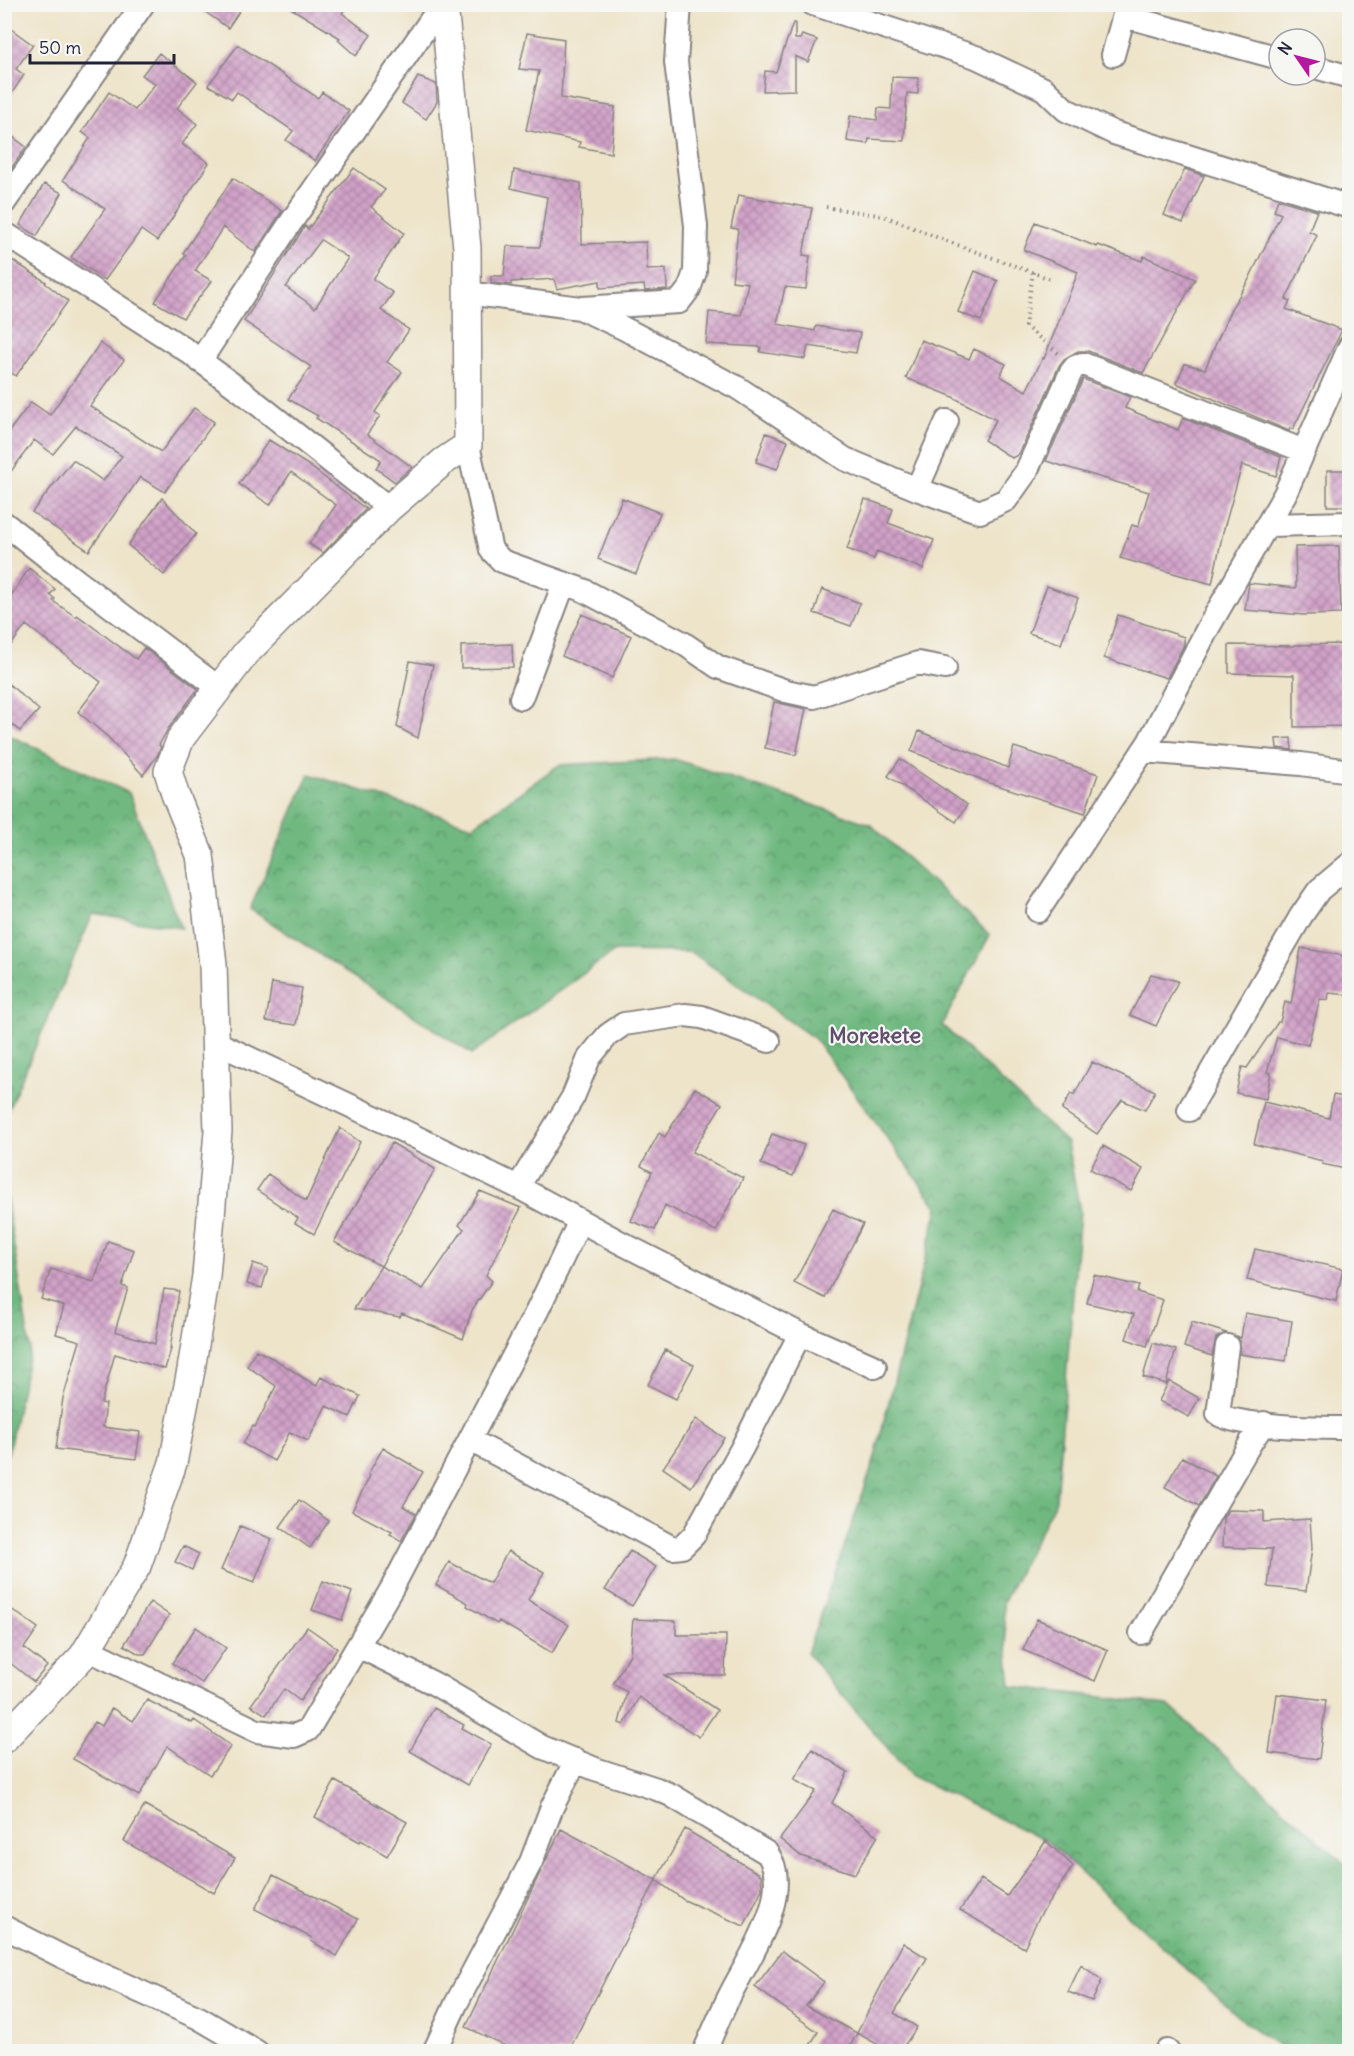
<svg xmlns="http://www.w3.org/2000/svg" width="1354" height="2056" font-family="Delius,sans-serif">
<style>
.forest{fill:url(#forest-crowns);stroke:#486d5e;stroke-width:1.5}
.building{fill:url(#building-cross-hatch);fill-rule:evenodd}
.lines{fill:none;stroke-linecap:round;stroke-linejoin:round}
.minor-casing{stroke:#888382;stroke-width:26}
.tertiary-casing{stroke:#888382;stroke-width:30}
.path{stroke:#888382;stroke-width:4;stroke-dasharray:1.5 4.5;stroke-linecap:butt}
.minor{stroke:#fff;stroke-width:22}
.tertiary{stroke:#fff;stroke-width:27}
.labels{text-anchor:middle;stroke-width:4.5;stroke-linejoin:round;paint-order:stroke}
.quarter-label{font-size:22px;font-weight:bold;fill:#5f4e6c;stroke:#f6f6f2}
</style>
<defs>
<pattern id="forest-crowns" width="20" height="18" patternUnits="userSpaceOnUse" patternTransform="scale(1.5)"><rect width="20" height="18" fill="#6fb880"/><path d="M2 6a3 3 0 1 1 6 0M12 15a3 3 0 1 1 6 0" fill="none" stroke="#5b956a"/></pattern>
<pattern id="building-cross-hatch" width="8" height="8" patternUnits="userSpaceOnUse" patternTransform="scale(1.5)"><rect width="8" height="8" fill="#d1a1c8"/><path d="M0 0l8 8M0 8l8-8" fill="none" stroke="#a983a4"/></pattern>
</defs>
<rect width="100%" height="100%" fill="#f6f6f2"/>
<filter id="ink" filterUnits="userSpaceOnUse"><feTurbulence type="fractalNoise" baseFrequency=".0167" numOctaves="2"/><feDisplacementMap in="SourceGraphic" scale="12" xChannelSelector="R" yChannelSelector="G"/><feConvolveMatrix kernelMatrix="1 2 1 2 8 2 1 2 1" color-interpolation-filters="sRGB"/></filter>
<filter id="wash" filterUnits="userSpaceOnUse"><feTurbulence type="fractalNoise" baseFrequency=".008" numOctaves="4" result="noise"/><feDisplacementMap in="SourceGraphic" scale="24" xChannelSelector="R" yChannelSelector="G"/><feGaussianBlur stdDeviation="1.35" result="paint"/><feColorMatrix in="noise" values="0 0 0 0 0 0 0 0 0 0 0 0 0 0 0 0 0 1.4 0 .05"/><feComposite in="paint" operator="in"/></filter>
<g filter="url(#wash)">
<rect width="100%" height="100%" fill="#eee4ca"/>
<path class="forest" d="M5,733L129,793L181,928L93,914L5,1117Z
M674,759L870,824L990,935L942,1025L1067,1143L1080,1211L1056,1500L1003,1603L1011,1686L1168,1705L1349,1868V2051H1286L1247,2024L1046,1841L911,1776L807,1653L874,1461L938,1208L815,1039L691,952L615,951L472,1054L250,909L309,774L473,826L559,765Z
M4,1182L30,1349L8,1454L5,1459Z"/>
<g id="blocks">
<path class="building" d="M194,4H244L228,28Z
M284,4H348L342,13L371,35L356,56L338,40L340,38Z
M793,23H795V39H800L802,35L817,40L808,62L795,56V90L763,91L765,71L776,72Z
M4,24L33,45L16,69L24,75L4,105Z
M527,33L564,39L561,98L615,107L611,153L579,147L580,142L526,130L539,71L519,69Z
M238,45L318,98L322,92L349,111L315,161L286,140L293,131L237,92L232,99L208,85Z
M159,53L197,82L177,108L197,124L182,144L209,163L157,241L141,230L105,280L71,257L105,209L63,180L90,138L82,132L109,92L135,110L155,84L142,75Z
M418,77L436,84L437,102L426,119L402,103Z
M892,77L918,78V94L907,93L904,141L869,139L868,144L847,141L850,116L877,120L878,108L891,109Z
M4,130L26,147L4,179Z
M354,168L385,190L371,207L404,233L373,279L393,293L381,310L409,330L387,362L402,372L375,412L380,416L367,434L412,467L395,482L376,468L381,460L316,418L318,416L288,399L311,367L244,321L305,226L308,229ZM321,240L348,258L315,308L286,287Z
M1185,169L1204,176L1183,223L1164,215Z
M514,170L581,183L582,244L646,242L647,270L666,269L667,289L645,291L644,285L600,288V281L557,289L554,279L511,282V285L491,283V276H504L507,246L540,247L547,197L511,188Z
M233,178L282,211L255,252L223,227L195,271L212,281L183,318L155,302L186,255L183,253Z
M44,184L62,193L37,236L20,225Z
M738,195L812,208L803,255L810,256L806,289L785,287L777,324L815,331L816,326L860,333L856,353L808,346L805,359L760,352L761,347L706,344L709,312L741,315L748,283L732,281L738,229L731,228Z
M1278,199L1317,211L1309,231L1317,235L1286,299L1290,301L1286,309L1342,330L1293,429L1290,428L1289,431L1176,383L1185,364L1205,369L1231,309L1247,283L1281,214L1274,211Z
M1035,222L1097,247L1098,245L1142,261L1144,256L1195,279L1143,373L1088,351H1078L1064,359L1059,366L1019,454L1012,458L984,440L996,420L951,396L906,378L921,340L969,359L974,349L1006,364L1000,376L1026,391L1043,358L1044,359L1078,272L1024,250Z
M4,255L46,282L45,283L68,301L16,376L4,368Z
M975,271L998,281L981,321L958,312Z
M100,343L124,360L90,406L161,452L194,408L214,422L165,492L140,477L89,551L32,512L73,460L103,481L122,456L76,426L53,454L34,440L4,481V438L31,402L50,415Z
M1083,379L1130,397L1125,408L1178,430L1183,418L1281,457L1276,476L1242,465L1223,532L1212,584L1120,558L1132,525L1138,527L1149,492L1046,461Z
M766,433L788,441L777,469L756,462Z
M269,440L308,465L366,509L323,553L309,544L336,505L291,472L270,505L239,484Z
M1327,470H1350V506H1327Z
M162,498L196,534L164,575L128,545Z
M622,498L660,513L636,574L598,559Z
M865,499L893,509L888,523L934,540L923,569L877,551L874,559L847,549Z
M1339,546L1341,614L1304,615L1245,610L1249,583L1296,588L1295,547Z
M29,568L55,589L50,595L55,599L53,601L76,617L77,615L136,659L144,648L198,689L168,729L159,745L161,747L157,756L143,775L108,737L78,712L101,682L26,625L4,654V589L12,594Z
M1047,586L1078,598L1061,644L1029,633Z
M822,589L860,603L851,626L814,613Z
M582,614L631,636L612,678L562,656Z
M1118,615L1184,637V645L1167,678L1104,658Z
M512,644L513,667L461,668V646Z
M1340,644V648H1350V726L1294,727V675L1229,673V645L1294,646V645Z
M410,661L433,665L418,738L397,727Z
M4,680L39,710L20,731L4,718Z
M774,702L806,709L796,755L765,748Z
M919,731L1008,768L1014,747L1098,774L1085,813L990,783L911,751Z
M1291,738L1292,750L1277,748L1276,739Z
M900,759L967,805L956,822L888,776Z
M1301,948L1350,957V995L1329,993L1328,1000L1320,999L1308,1045L1277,1037L1267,1072L1271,1073L1266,1099L1236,1093L1242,1067L1247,1068L1278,1022H1280L1285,1002L1291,1004Z
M1151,974L1178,981L1156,1026L1130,1015Z
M272,983L302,988L296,1025L266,1021Z
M1092,1062L1155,1091L1145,1110L1122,1100L1097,1134L1062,1110L1071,1093L1074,1095Z
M695,1088L722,1104L692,1152L743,1178L716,1231L665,1205L655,1230L631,1221L652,1172L641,1166L659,1133L665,1137Z
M1333,1095L1350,1098V1170L1322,1164L1323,1161L1254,1144L1264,1102L1329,1118Z
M340,1128L360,1142L314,1234L295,1223L298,1218L257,1190L268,1174L306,1201Z
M772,1134L804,1145L793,1176L761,1164Z
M392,1143L435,1169L381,1266L334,1242Z
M1103,1146L1143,1169L1131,1191L1090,1169Z
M480,1191L521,1208L486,1275L492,1281L472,1310L463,1339L402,1313L400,1317L354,1309L381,1266L423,1289L464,1229L459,1225Z
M833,1209L863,1224L825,1298L794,1283Z
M108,1241L134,1250L122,1286L128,1288L115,1331L155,1344L164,1289L179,1291L170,1349H171L165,1369L115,1354L101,1403L106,1404L103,1427L140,1432L136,1459L56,1449L63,1398L80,1341L56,1334L64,1306L41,1299L51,1269L94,1282Z
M1255,1249L1343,1269L1336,1301L1247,1280Z
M253,1263L268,1268L262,1288L247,1284Z
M1094,1275L1139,1286L1137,1292L1163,1300L1147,1346L1126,1339L1134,1314L1087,1303Z
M1245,1313L1292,1321L1286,1361L1240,1354V1341L1236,1336L1241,1338Z
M1192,1322L1226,1333L1216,1338L1212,1356L1184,1347Z
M1153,1343L1176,1350L1166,1384L1143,1377Z
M256,1350L276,1360L316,1386L321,1377L360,1396L350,1417L326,1406L308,1441L290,1432L274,1461L243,1444L253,1426L255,1427L276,1386L247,1366Z
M665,1350L694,1365L676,1399L648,1385Z
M1169,1381L1199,1398L1189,1417L1159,1401Z
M696,1419L724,1438L691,1487L663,1468Z
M383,1448L423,1472L403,1506L416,1514L401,1541L390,1534L392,1532L352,1511L370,1476L368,1474Z
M1182,1457L1216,1476L1199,1506L1165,1487Z
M299,1500L329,1521L310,1548L280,1527Z
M1228,1510L1264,1511V1522L1310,1519L1312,1548L1306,1591L1268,1587L1272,1549L1222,1547L1223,1518Z
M240,1526L272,1539L254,1583L221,1570Z
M183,1546L199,1554L192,1570L175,1562Z
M508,1551L544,1572L528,1600L569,1625L552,1653L499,1621L497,1624L467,1606L468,1603L436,1585L449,1562L490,1583Z
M630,1551L656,1567L632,1606L605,1590Z
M323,1581L352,1592L342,1620L312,1610Z
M150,1602L169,1615L145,1654H139L124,1645Z
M4,1604L38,1628L24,1648L47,1666L34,1682L4,1658Z
M633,1619L676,1621V1635H726L725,1675H664L717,1710L699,1737L639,1697L624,1725L619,1723L627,1692L613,1684L630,1654Z
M1037,1619L1108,1650L1095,1681L1023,1650Z
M196,1627L226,1648L202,1683L172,1663Z
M307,1627L337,1648L300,1701L284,1689L266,1715L251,1705Z
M1277,1694L1326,1700L1319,1759L1269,1753Z
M147,1700L192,1723L194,1720L231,1746L210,1775L167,1746L139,1796L73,1759L94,1722L102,1726L112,1708L133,1721Z
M434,1708L464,1725L462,1728L491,1744L468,1785L410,1751Z
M812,1749L848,1772L832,1803L878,1836L855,1874L801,1856L780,1839L816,1791L794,1780Z
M335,1781L407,1822L387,1856L361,1840L360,1842L315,1817Z
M145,1805L235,1858L214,1893L124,1841Z
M561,1829L656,1880L568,2052H518L466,2027Z
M685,1829L761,1875L762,1889L744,1926L684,1900L656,1880Z
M1046,1841L1073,1866L1039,1917L1024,1948L960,1910L981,1879L1007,1896Z
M273,1875L358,1919L337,1956L311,1941L312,1938L255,1909Z
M903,1943L927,1958L894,2013L917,2027L900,2052H891L857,2033Z
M782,1951L824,1982L806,2006L857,2033L847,2052H806L818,2032L755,1987Z
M1081,1965L1102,1980L1092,2001L1068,1992Z"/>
</g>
</g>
<g filter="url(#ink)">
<use href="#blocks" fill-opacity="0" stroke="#888382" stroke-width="1.5"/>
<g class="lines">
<g class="minor-casing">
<path id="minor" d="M813,4L976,57L1044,89L1066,110L1114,133L1350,207
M1124,16L1279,58
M1113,55L1127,4
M1315,67L1350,77
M4,203L143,4
M4,233L186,350L244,393L389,508
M467,293L580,308L623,328L738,388L845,459L917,489L947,421
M582,308L679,302L689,289L695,272L696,226L676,62L680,4
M200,361L287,228L442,4
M468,445L491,550L502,561L583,590L683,643L718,667L786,691L814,697L918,663L945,668
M917,489L980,512L1006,500L1026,472L1071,372L1075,367L1083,364L1304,451
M4,523L76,580L219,688
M1269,525L1350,523
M521,698L564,583
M1143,751L1301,764L1350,771
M1038,911L1149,742L1209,626L1285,494L1350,346
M215,1042L385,1122L518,1187L625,1245L800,1334L875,1367
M1189,1110L1301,916L1319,890L1350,864
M518,1187L573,1097L589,1058L608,1035L624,1024L685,1015L702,1017L769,1041
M1227,1346L1218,1414C1238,1427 1322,1428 1350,1428
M470,1440L673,1548L682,1547L694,1535L742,1448L800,1334
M1141,1633L1251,1442L1264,1423
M358,1646L433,1683L542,1747L595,1769L657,1789L671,1795L767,1853C796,1892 747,1960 729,1997C720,2015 713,2033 704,2052
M87,1649L257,1731L294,1736L308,1730L392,1588L537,1311L580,1221
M4,1927L63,1957L199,2018L257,2052
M1167,2051L1168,2052
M434,2052L456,2004L531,1862L552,1807L576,1760"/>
</g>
<g class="tertiary-casing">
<path id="tertiary" d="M4,1739L83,1656L137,1566L173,1463L191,1370L206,1276L218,1131L213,964L200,855L175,794L168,771L181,738L246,653L389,508L444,461L468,445L467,248L444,4"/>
</g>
<path class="path" d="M826,207L884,216L944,240L1053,280
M1033,272L1025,326L1059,354"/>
<use href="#minor" class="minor"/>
<use href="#tertiary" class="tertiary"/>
</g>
</g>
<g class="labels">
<g class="quarter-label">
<text x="875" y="1043">Morekete</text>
</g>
</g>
<rect width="1354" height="2056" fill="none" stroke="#f6f6f2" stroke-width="24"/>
<g transform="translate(1297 57) rotate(305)"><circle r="28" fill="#f6f6f2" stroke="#a1a1a9" stroke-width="1.5"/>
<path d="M0-4.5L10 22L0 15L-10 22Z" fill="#b5179e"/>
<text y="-9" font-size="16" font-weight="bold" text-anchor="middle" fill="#22223b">N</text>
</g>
<path d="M30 54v9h144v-9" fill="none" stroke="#22223b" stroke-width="3"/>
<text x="39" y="54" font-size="18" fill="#22223b" stroke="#f6f6f2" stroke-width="4.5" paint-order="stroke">50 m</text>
</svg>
